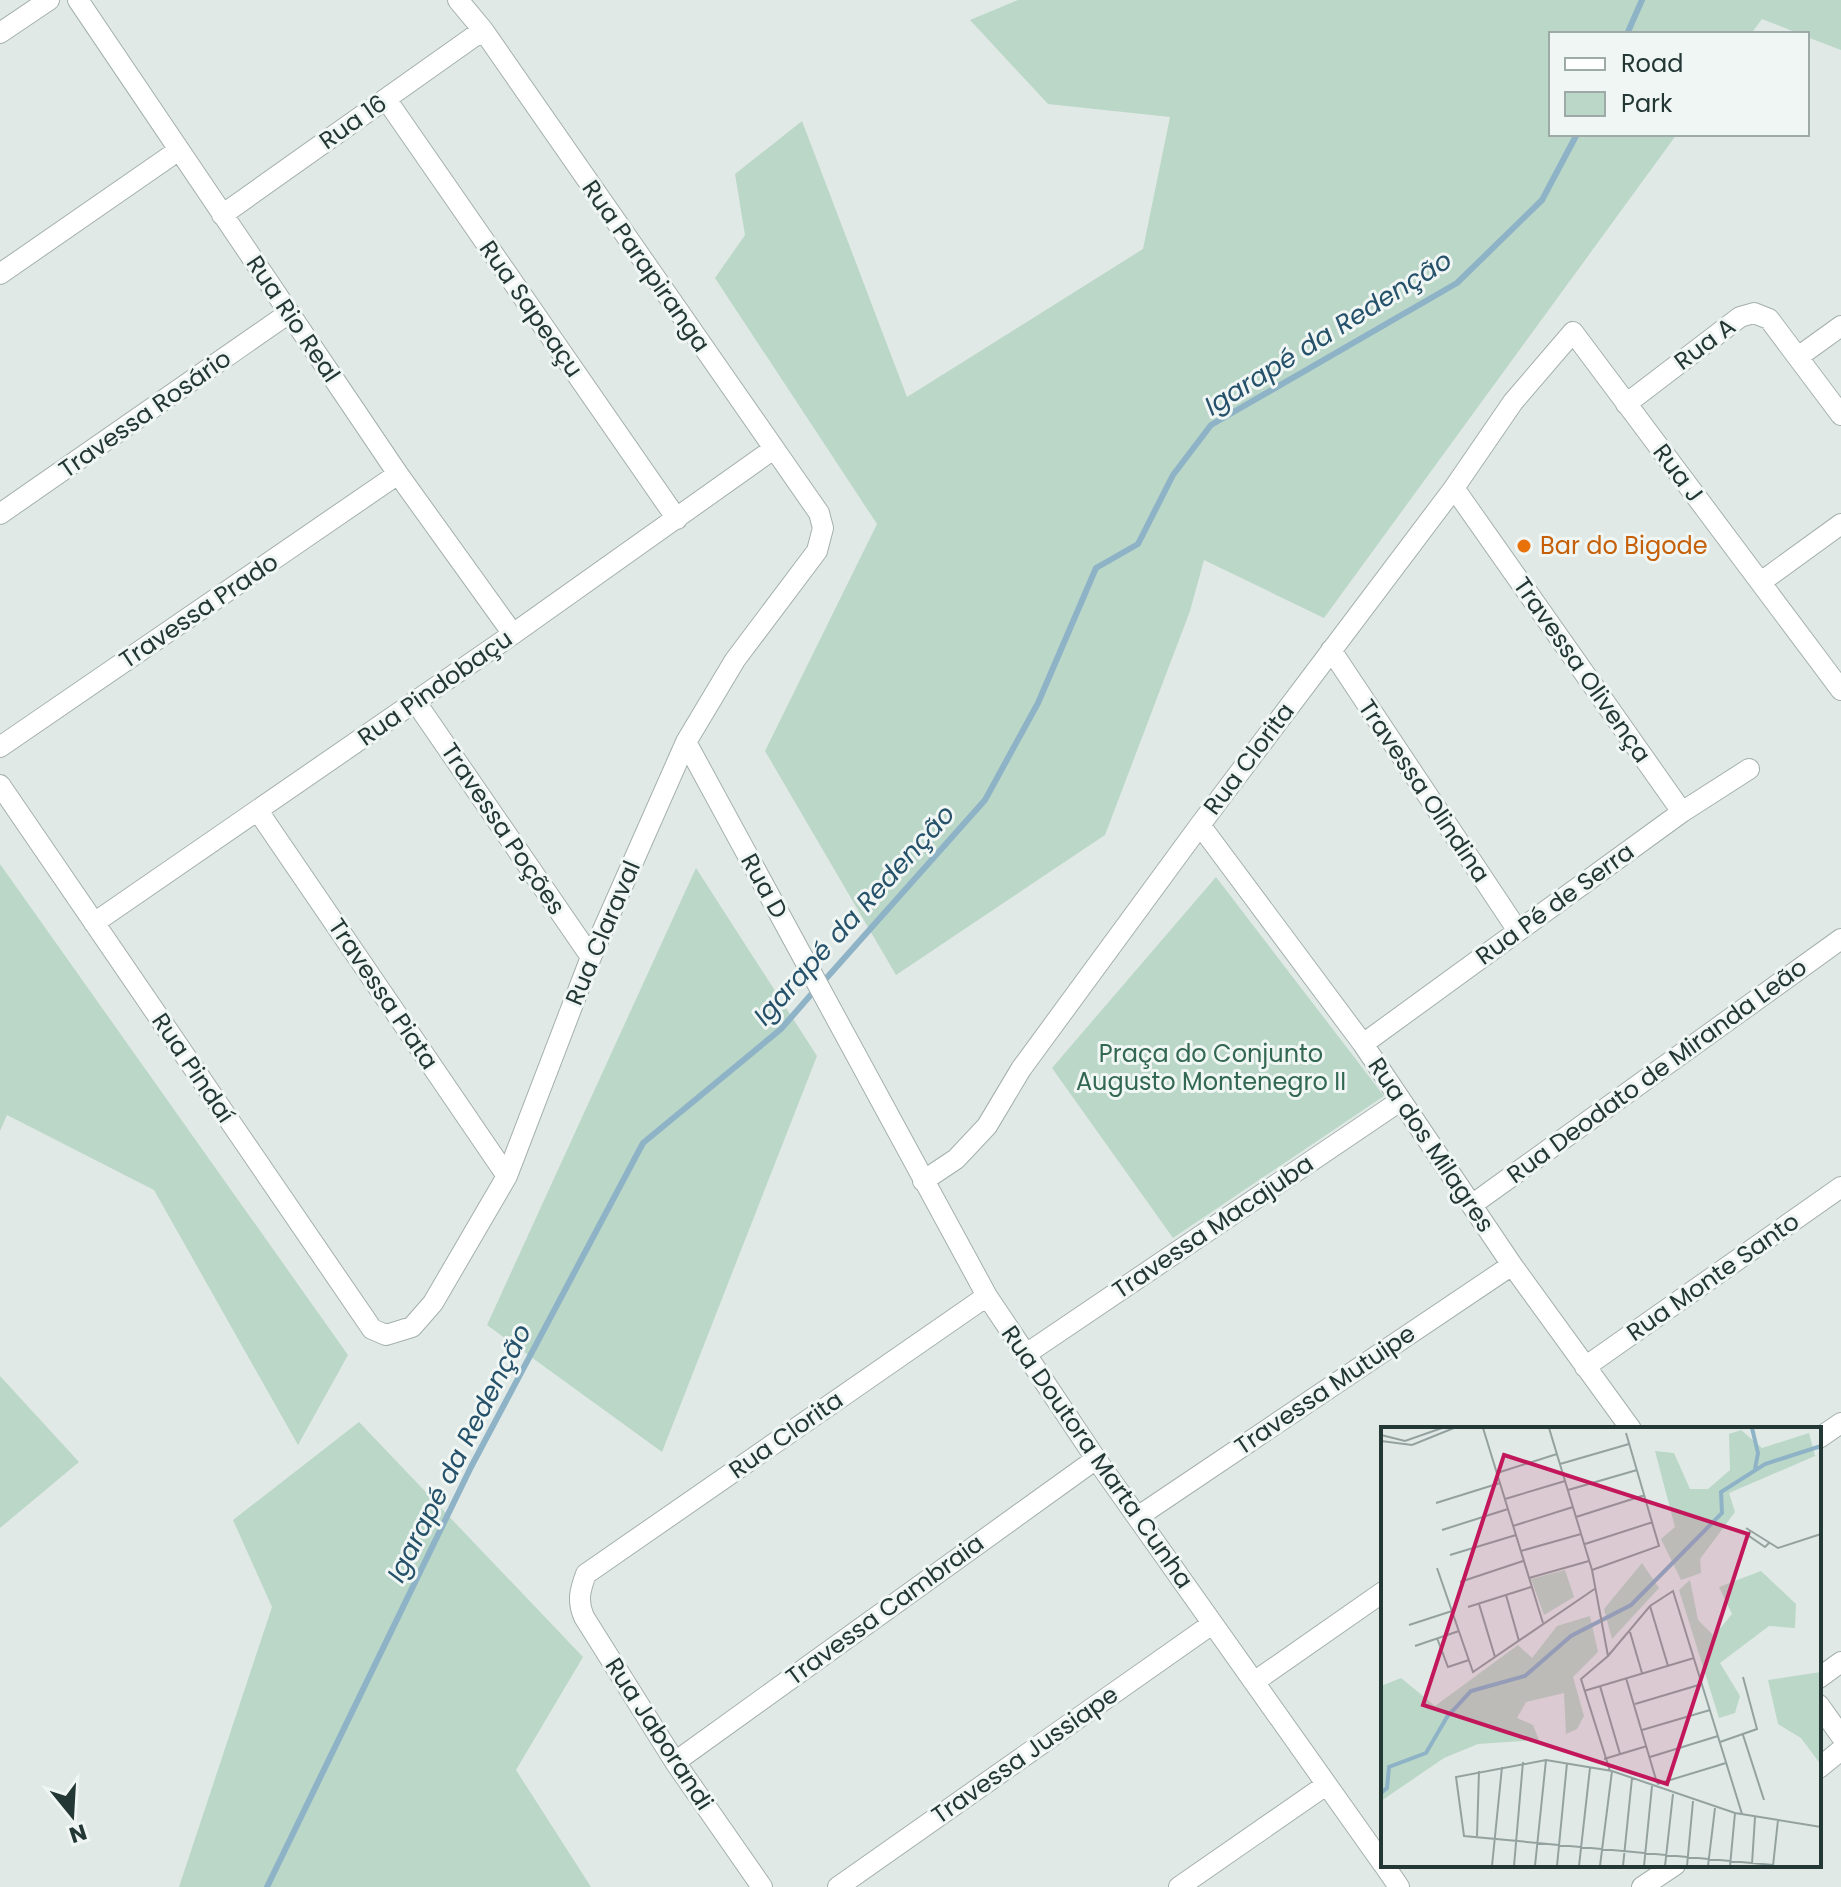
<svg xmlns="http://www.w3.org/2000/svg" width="1841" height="1887" font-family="Poppins,sans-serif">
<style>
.green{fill:#bbd7c8}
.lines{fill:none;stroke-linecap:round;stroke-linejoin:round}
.stream{stroke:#8eb3c7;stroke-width:6}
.street-casing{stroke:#a4b0ad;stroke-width:22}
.street{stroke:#fff;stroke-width:20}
.food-dot{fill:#e8710a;stroke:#f0f6f4;stroke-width:3}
.labels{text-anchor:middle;stroke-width:6;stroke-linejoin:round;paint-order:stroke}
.street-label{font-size:24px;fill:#233735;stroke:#f0f6f4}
.food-label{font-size:24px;fill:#c56008;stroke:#f0f6f4;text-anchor:start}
.park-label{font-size:24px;fill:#326852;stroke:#f0f6f4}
.water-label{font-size:26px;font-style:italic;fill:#25516b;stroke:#f0f6f4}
.inset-river{fill:none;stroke:#8eb3c7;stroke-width:4}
.inset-road{fill:none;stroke:#94a29f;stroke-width:2}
.view{fill:#c2185b;fill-opacity:0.15;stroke:#c2185b;stroke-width:4}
.inset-edge{fill:none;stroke:#233735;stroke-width:4}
</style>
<rect width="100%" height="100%" fill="#e0e9e6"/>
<path class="green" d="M1018,0H1841V50L1807,37V34H1800L1762,19L1751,34H1551V134H1677L1324,618L1204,560L1190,611L1105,835L896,975L765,751L877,524L715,278L745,235L735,174L802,121L907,397L1143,249L1170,117L1048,104L970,20Z
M0,864L348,1355L298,1445L154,1190L7,1115L0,1131Z
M696,868L817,1056L662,1452L487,1325Z
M1216,877L1384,1096L1173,1238L1052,1068Z
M0,1376L79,1462L0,1528Z
M359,1422L583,1657L516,1770L591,1887H179L272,1607L233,1520Z"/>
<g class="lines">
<path class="stream" d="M1627,34L1642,0
M823,982L985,800L1038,703L1096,568L1138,544L1173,475L1211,425L1457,283L1542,200L1577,134
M267,1887L471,1467L643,1143L781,1029L815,990"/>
<g class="street-casing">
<path id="street" d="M78,0L398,474L513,634
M0,33L49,0
M386,99L677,519
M222,215L483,30
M0,274L179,150
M1798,357L1841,326
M1626,404L1740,317L1754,313L1769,319L1841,415
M1454,488L1682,812
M0,514L289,313
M1761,582L1841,524
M1331,650L1518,931
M415,701L591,957
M686,742L987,1296L1096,1459L1383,1864
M0,747L398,474
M0,785L372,1329L386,1335L412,1327L433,1303L507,1176L591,957L686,742L735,660L817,551L823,528L819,513L483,30L458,0
M258,811L507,1176
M1200,825L1363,1044L1512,1265L1631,1429
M94,923L513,634L772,450
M1363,1044L1682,812L1749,769
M923,1181L956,1159L987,1126L1021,1069L1200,825L1454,488L1513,402L1573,332L1841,690
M1473,1204L1841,939
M1026,1354L1400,1101
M1585,1367L1841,1187
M1819,1438L1841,1423
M1139,1516L1512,1265
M1819,1678L1841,1662
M1254,1682L1383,1592
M1819,1705L1841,1736
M675,1762L1096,1459
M1819,1768L1841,1750
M1384,1865L1399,1887
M762,1887L675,1762L584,1617C577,1601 580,1590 586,1574L987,1296
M838,1887L1212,1624
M1179,1887L1326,1785
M1642,1887L1675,1865"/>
</g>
<use href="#street" class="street"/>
</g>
<circle class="food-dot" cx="1524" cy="546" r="8"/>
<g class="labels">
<g class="street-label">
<text transform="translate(353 122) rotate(-35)" y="8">Rua 16</text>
<text transform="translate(646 266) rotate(55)" y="8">Rua Parapiranga</text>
<text transform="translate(531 309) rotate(55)" y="8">Rua Sapeaçu</text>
<text transform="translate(293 319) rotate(56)" y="8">Rua Rio Real</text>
<text transform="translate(1705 344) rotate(-37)" y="8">Rua A</text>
<text transform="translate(145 414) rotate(-35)" y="8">Travessa Rosário</text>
<text transform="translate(1678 473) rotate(53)" y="8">Rua J</text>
<text transform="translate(199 611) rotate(-34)" y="8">Travessa Prado</text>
<text transform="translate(1582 670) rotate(55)" y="8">Travessa Olivença</text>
<text transform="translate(435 688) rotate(-35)" y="8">Rua Pindobaçu</text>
<text transform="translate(1249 759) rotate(-53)" y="8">Rua Clorita</text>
<text transform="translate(1424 791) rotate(56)" y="8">Travessa Olindina</text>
<text transform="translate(503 829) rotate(56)" y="8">Travessa Poções</text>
<text transform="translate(764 886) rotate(61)" y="8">Rua D</text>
<text transform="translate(1555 904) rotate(-36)" y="8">Rua Pé de Serra</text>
<text transform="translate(603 933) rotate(-67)" y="8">Rua Claraval</text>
<text transform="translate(383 994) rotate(56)" y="8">Travessa Piata</text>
<text transform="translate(193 1068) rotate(56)" y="8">Rua Pindaí</text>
<text transform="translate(1657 1071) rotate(-36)" y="8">Rua Deodato de Miranda Leão</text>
<text transform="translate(1431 1145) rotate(56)" y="8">Rua dos Milagres</text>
<text transform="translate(1213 1227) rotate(-34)" y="8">Travessa Macajuba</text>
<text transform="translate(1713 1277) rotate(-35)" y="8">Rua Monte Santo</text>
<text transform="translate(1325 1390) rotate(-34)" y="8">Travessa Mutuipe</text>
<text transform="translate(786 1435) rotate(-35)" y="8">Rua Clorita</text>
<text transform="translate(1097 1457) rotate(55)" y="8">Rua Doutora Marta Cunha</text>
<text transform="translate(885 1610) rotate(-36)" y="8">Travessa Cambraia</text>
<text transform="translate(659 1734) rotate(57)" y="8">Rua Jaborandi</text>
<text transform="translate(1025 1755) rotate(-35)" y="8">Travessa Jussiape</text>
</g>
<g class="food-label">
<text x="1540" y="554">Bar do Bigode</text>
</g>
<g class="park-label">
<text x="1211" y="1062">Praça do Conjunto<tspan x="1211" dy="28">Augusto Montenegro II</tspan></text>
</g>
<g class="water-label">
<text transform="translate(1328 333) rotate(-32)" y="9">Igarapé da Redenção</text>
<text transform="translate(854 915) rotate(-48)" y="9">Igarapé da Redenção</text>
<text transform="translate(459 1453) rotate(-63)" y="9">Igarapé da Redenção</text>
</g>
</g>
<g transform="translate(1381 1427)">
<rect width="440" height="440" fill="#e0e9e6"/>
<path d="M360,3L381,21L428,6L434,29L348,66L354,85L319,132L320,146L300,153L280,112L294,100L274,24L293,26L309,62H327L349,43L348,7ZM261,136L278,161L231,212L223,182ZM184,143L193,170L163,188L150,152ZM380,144L415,177L414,201L388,199L339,236L359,269L354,286L338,291L298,163L309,153L317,193L333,209L351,187L338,160ZM209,189L217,225L192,250L203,289L196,302L185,307L183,266L145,275L136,291L152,298L158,313L97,317L63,331L0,374V259L20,251L54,279L137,218L151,231L176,199ZM440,245V338L420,311L397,297L387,253Z" fill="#bbd7c8"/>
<path class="inset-river" d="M371,1L377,26L374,42M0,366L6,361L8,340L45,326L66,290L90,264L144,249L190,209L250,178L341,86L340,65L384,37L440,19"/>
<path class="inset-road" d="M102,1L162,196M168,1L211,143L227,229M0,8L24,14L61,1M0,14L31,18L73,1M179,37L248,17M116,46L176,27M187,63L256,43M124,72L184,54M55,76L119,56M195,90L264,68M132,99L192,80M365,101L397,121L440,107M61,103L127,82M369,103L368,109L384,120L388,116M204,117L272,95M140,124L200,107M69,128L135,108M56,141L92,245L215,161M211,143L278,119L245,6M148,151L208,134M79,155L142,134M125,168L138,214M98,177L114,230M269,179L287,239M87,180L150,160M28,198L71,184M249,205L261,246M56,211L67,240L88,233M34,219L78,204M245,251L276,356M219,259L239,327M203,264L313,231M254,277L321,257M261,303L329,283M362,308L383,373M339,315L376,302L362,250M269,330L337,309M223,332L266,319M229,344L200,252L227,229L269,179L292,164L361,387M276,357L345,336M96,409L98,344M371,437L374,390M392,438L83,409L75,350L165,333L231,344L354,386L440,400M111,439L121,340M133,439L142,335M154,439L165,333M176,439L186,336M198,439L209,341M219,439L231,344M242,439L251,351M263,439L271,359M284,439L292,367M306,439L312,374M327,439L334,381M349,439L354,386M392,439L397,393"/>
<path class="view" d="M123,28L367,107L286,357L42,278Z"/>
<rect width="440" height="440" class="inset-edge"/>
</g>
<rect x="1549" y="32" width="260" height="104" fill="#f0f6f4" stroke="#9eaaa8" stroke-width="2"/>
<rect x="1565" y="58" width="40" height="12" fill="#ffffff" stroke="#9eaaa8" stroke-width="2"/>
<text x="1621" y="72" font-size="24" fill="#233735">Road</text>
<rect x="1565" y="92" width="40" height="24" fill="#bbd7c8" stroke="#9eaaa8" stroke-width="2"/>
<text x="1621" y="112" font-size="24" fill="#233735">Park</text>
<g transform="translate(72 1815) rotate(162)" stroke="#f0f6f4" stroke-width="6" paint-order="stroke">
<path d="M0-6L14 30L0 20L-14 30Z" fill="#233735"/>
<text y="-12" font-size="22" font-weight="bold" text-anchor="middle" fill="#233735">N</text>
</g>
</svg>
